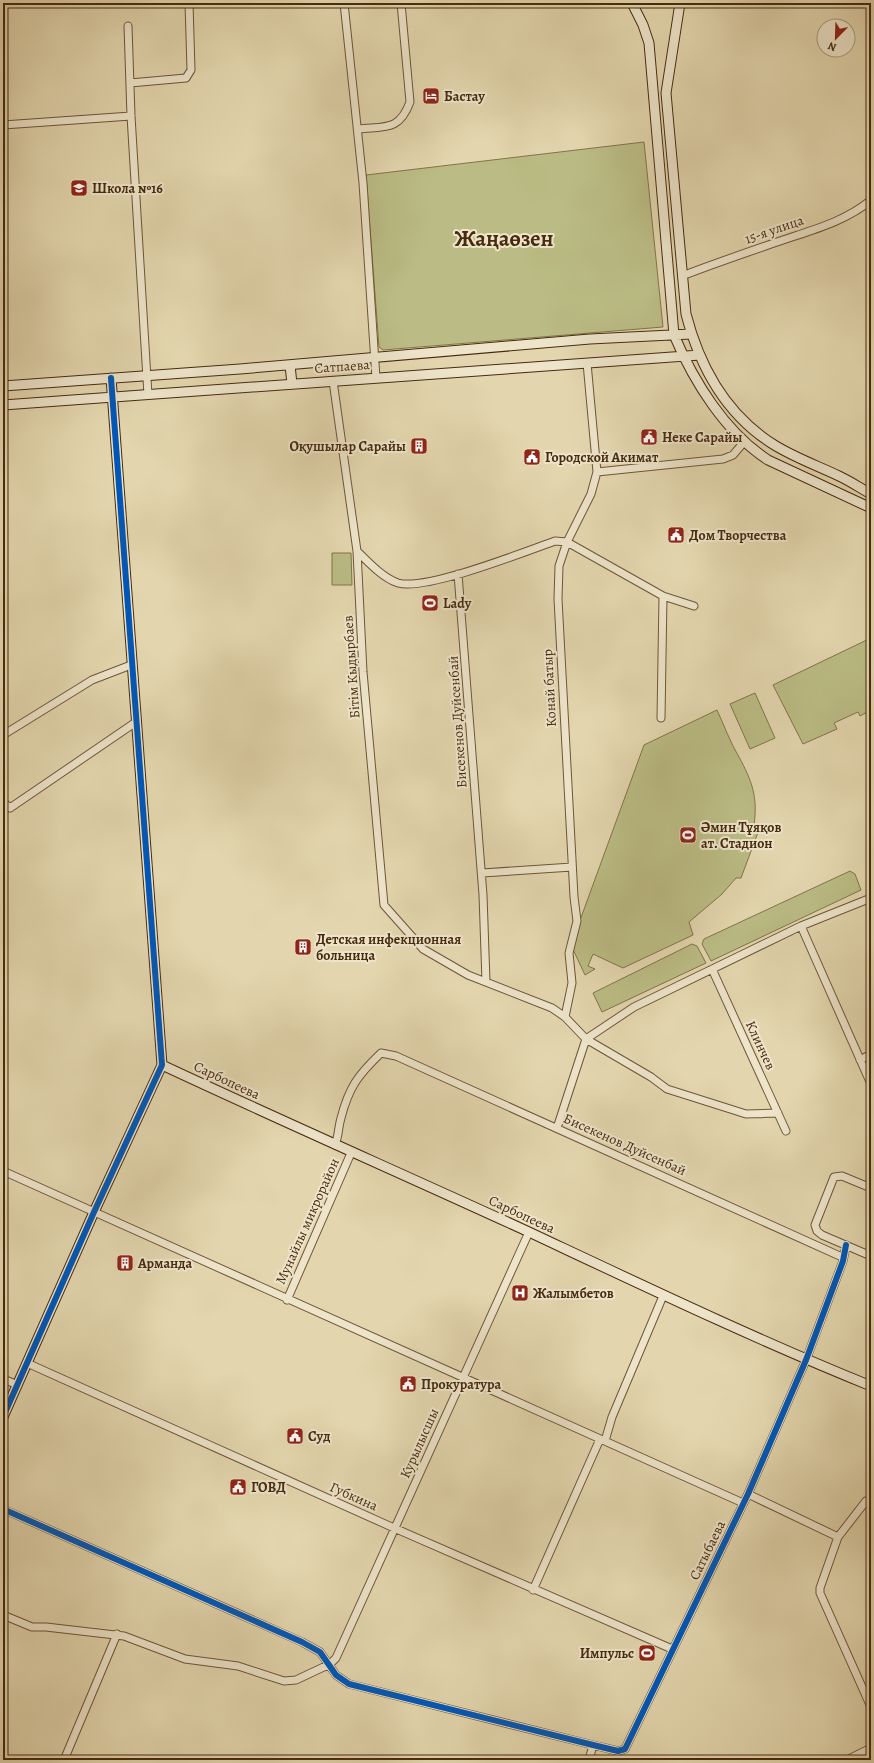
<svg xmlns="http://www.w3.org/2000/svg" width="874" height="1763" font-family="Alegreya,serif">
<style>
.green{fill:#bbbc85;stroke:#81744a}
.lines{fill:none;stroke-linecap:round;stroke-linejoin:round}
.street-casing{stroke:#6e5637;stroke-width:9}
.secondary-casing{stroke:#472b0f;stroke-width:11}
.street{stroke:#ede4ca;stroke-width:7}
.secondary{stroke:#ede4ca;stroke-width:9}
.cycleway-casing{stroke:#ede4ca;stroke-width:8}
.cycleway{stroke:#0057b8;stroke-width:6}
.labels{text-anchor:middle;stroke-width:4;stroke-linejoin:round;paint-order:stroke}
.poi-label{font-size:14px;font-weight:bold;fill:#472b0f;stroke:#ede4ca;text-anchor:start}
.street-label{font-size:14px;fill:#472b0f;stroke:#ede4ca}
.town-label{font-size:22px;font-weight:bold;fill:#472b0f;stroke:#ede4ca}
</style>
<rect width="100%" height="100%" fill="#e3d6ae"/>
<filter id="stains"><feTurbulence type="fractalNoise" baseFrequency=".005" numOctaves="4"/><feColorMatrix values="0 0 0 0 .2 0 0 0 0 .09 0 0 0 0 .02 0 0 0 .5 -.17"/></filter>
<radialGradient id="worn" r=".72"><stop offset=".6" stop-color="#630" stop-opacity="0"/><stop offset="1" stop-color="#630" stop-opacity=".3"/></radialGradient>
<path class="green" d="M644,142L663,327L383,350L379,347L366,175Z
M332,553H351L352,585H332Z
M871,638V710L860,716L858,712L834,723L837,729L803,744L773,685Z
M755,693L775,738L750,749L730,704Z
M717,710C724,725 730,742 739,757C752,781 758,797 754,825L760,827L741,878H736L722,894L689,922L693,935L623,968L593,954L588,966L595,969L585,975L571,945L644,745Z
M850,871L855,874L861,890L711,961L702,944L704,939Z
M692,944L697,946L706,963L602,1012L593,993Z"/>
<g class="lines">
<g class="street-casing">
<path id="street" d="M344,3L363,183L376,378
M128,26L131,116L148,395
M130,83L186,78L191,70L189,3
M3,125L131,116
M358,129C384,126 399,132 410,102L401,3
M682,276C713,264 745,253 777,242C809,231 845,222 871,200
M333,381L357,551L363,672L384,905L423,949L468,975L552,1008L565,1017L586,1039L651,1077L667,1089L746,1114L778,1113
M597,472L723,459L733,455L744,442
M357,551C368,562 383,578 398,583C426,591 524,552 555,541L567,542L663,596L694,606
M458,574L483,895L486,982
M661,718L663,596
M3,735L92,680L131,665
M3,802L10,808L136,722
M482,873L572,867
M801,926L871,1084
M712,969L786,1131
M565,1017L572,983L569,953L577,921L574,897L558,599L559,566L567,542L591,494L597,472L587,363
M860,1060L871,1054
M557,1128L586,1039L634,1007L801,926L871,898
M335,1145C339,1135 338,1128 341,1118C349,1087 358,1075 381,1053L396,1056L842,1257
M3,1171L743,1503
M871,1188L842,1176L834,1177L815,1225L817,1231L822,1235L871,1256
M287,1300L351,1153
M27,1363L394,1528L672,1649
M3,1379L18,1385
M605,1441L612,1417L663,1296
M748,1494L838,1537
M871,1500L866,1501L838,1537L820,1588V1593L871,1707
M3,1509L302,1642L320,1652L336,1675L349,1684L593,1745L618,1751L625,1749L748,1494L806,1360L843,1261L846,1245
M533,1590L600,1439
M3,1615L32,1627H46L124,1636L185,1659L238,1666L284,1681L296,1680L330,1664L336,1658L529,1232
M64,1760L117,1634
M589,1760L593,1745
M847,1760L871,1748"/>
</g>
<g class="secondary-casing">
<path id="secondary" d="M632,3L643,25L649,43L674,335C694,382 725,432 768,460L871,508
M680,3L666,93L686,314C700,368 728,417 776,446C796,458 818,466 839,476C850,481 860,488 871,494
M290,365L292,384
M3,386L240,369L590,339L691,334
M3,405L700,355
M162,1065C284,1122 407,1176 529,1232C642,1285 755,1339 871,1386
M3,1417L94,1212L162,1065L111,378"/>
</g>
<use href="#street" class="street"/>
<use href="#secondary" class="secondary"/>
<g class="cycleway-casing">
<path id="cycleway" d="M3,1417L94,1212L162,1065L111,378
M3,1509L302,1642L320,1652L336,1675L349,1684L593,1745L618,1751L625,1749L748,1494L806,1360L843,1261L846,1245"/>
</g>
<use href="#cycleway" class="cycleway"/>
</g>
<defs>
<g id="hotel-square" transform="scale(0.9)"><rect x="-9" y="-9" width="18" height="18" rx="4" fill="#8f2418" stroke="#ede4ca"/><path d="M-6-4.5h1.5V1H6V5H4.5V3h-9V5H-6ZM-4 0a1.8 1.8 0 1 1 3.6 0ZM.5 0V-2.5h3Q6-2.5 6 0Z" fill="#fff"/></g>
<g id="school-square" transform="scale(0.9)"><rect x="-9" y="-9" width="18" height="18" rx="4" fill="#8f2418" stroke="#ede4ca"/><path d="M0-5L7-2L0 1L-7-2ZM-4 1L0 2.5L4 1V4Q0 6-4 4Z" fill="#fff"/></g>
<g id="civic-square" transform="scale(0.9)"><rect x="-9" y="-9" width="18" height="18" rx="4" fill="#8f2418" stroke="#ede4ca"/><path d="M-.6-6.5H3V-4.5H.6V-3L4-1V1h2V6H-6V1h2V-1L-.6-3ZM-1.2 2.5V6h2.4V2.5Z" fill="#fff"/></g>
<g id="building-square" transform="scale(0.9)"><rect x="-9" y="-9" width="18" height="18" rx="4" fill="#8f2418" stroke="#ede4ca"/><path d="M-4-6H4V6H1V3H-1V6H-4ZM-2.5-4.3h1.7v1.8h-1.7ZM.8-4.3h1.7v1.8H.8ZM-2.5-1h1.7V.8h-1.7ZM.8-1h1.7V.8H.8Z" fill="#fff"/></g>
<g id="stadium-square" transform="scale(0.9)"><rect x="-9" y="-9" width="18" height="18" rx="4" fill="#8f2418" stroke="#ede4ca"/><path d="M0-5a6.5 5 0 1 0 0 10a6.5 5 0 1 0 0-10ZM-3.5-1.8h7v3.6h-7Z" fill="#fff"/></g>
<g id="hospital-square" transform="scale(0.9)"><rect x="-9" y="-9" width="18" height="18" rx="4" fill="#8f2418" stroke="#ede4ca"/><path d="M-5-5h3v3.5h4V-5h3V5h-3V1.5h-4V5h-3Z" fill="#fff"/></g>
</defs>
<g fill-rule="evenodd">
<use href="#hotel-square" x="431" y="96"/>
<use href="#school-square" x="79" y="188"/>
<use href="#civic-square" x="649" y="437"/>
<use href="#building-square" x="419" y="446"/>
<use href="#civic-square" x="532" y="457"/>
<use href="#civic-square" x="676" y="535"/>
<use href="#stadium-square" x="430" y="603"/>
<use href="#stadium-square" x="688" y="835"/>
<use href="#building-square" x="303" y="947"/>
<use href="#building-square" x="125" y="1263"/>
<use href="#hospital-square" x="520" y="1293"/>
<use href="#civic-square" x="408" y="1384"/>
<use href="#civic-square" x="295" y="1436"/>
<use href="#civic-square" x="238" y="1487"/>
<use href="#stadium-square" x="647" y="1653"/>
</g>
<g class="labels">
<g class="poi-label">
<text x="444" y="101">Бастау</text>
<text x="92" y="193">Школа №16</text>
<text x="662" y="442">Неке Сарайы</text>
<text x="406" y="451" text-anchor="end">Оқушылар Сарайы</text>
<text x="545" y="462">Городской Акимат</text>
<text x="689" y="540">Дом Творчества</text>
<text x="443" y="608">Lady</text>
<text x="701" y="832">Әмин Тұяқов<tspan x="701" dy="16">ат. Стадион</tspan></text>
<text x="316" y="944">Детская инфекционная<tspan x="316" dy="16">больница</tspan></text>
<text x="138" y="1268">Арманда</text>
<text x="533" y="1298">Жалымбетов</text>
<text x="421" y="1389">Прокуратура</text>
<text x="308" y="1441">Суд</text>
<text x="251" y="1492">ГОВД</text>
<text x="634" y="1658" text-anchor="end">Импульс</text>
</g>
<g class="street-label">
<text transform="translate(774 229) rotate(-19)" y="5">15-я улица</text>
<text transform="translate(342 366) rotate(-4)" y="5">Сатпаева</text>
<text transform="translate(351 667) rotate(-94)" y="5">Бiтiм Кыдырбаев</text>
<text transform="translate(549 688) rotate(-93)" y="5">Конай батыр</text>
<text transform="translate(457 722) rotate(-94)" y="5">Бисекенов Дуйсенбай</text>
<text transform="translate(761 1045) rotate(65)" y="5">Клинчев</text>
<text transform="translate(227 1080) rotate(25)" y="5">Сарбопеева</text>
<text transform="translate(625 1144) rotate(24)" y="5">Бисекенов Дуйсенбай</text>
<text transform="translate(522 1214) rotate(25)" y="5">Сарбопеева</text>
<text transform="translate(307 1221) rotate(-66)" y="5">Мунайлы микрорайон</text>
<text transform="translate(419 1443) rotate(-66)" y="5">Курылысшы</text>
<text transform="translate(354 1496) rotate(24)" y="5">Губкина</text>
<text transform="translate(707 1550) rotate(-64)" y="5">Сатыбаева</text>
</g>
<g class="town-label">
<text x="504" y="246">Жаңаөзен</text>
</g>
</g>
<rect width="874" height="1763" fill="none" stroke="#e3d6ae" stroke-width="16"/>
<rect x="4" y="4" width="866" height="1755" fill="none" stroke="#472b0f" stroke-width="2"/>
<rect x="8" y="8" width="858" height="1747" fill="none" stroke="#472b0f"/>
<g transform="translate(836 38) rotate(203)"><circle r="19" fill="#ede4ca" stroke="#ab9a7f"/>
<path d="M0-3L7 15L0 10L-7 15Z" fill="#8f2418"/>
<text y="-6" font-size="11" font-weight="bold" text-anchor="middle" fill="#472b0f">N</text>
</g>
<rect width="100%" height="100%" filter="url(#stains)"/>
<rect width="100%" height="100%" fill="url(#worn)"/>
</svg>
